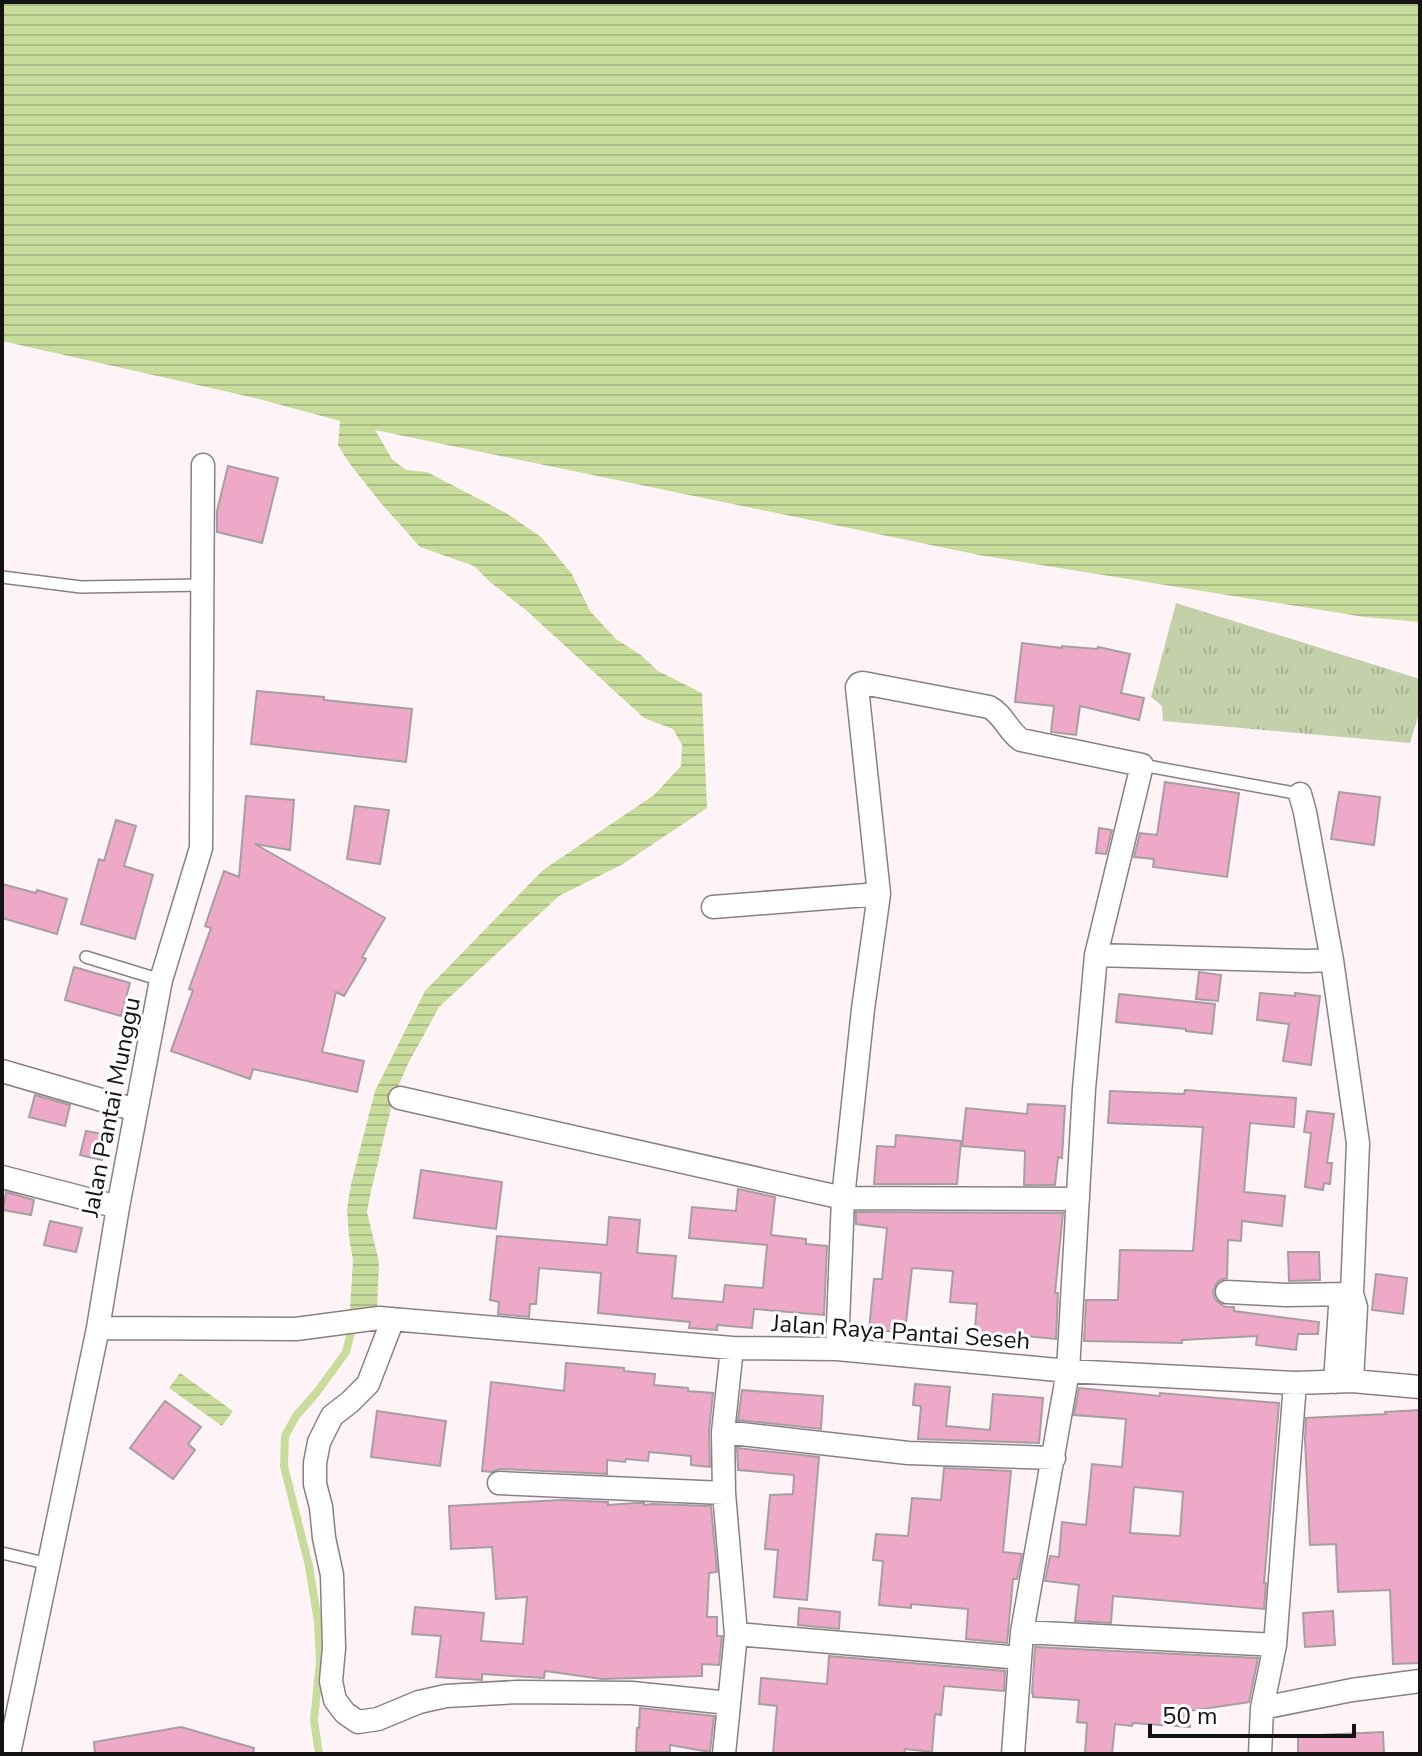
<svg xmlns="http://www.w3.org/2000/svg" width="1422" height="1756" font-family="'Nunito Sans',sans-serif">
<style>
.grass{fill:url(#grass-tufts)}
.water{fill:url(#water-rules)}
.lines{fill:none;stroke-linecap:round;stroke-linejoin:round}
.stream{stroke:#c8dd9c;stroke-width:8}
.building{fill:#eda9c7;stroke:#a79ea2;stroke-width:2;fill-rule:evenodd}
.lane-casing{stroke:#898084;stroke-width:14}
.street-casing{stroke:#898084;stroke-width:25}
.lane{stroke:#fff;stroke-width:11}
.street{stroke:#fff;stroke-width:22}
.labels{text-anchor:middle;stroke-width:6;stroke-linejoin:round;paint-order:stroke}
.street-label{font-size:24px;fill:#151213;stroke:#fff}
</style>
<defs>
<pattern id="grass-tufts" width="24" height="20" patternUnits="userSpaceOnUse" patternTransform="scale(2)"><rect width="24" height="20" fill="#c3d0a9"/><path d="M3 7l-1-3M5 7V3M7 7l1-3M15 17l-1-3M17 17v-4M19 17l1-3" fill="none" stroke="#a7b291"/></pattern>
<pattern id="water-rules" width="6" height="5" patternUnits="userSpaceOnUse" patternTransform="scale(2)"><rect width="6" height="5" fill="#c8dd9c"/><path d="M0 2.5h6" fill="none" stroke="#abbd86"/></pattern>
</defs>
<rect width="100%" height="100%" fill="#fef4f8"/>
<path class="grass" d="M1176,603L1420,679V710L1410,743L1163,721L1162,706L1151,697Z"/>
<path class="water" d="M2,2H1420V622L1364,617L979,555L375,430L392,459L406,470L427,472L506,513L541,537L572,574L590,611L616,639L641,655L658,671L702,693L707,808L623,864L559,896L439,1007L408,1064L394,1096L371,1191L367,1212L379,1262L377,1311L350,1309L353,1260L349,1237L347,1209L351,1184L375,1091L425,991L543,870L654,795L681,766L682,745L673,729L644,718L527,611L490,582L474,566L420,547L380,502L347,460L338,445L340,421L255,398L2,341Z
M180,1373L233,1411L222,1426L169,1388Z"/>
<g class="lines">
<path class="stream" d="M319,1754L314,1720L320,1661L318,1622L309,1566L284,1466L285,1436L296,1416L317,1392L346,1352L353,1324"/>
</g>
<path class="building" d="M228,466L278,478L262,543L217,532V511Z
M1022,643L1062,648V646L1097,649L1098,647L1130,654L1121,693L1144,698L1139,720L1080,706L1076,735L1051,732L1054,706L1015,702Z
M257,691L324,697V700L412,709L406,762L251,744Z
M1165,782L1239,793L1227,877L1153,867L1154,859L1134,857L1140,833L1157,835Z
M1339,792L1380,797L1374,845L1331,839Z
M246,796L294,800L290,850L255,844L385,918L362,957L366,959L344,996L336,992L322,1052L364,1061L357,1092L253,1069L250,1079L171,1051L193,990L189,989L211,928L205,926L224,871L239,877Z
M355,806L389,810L380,864L347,859Z
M116,820L136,826L124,866L153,875L135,939L81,924L99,859L104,861Z
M1099,828L1112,830L1106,854L1096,853Z
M2,884L36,893L37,890L67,899L57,934L2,918Z
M74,967L130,983L121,1016L65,1000Z
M1199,972L1221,975L1218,1001L1196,999Z
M1260,993L1295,996V993L1320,996L1311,1065L1283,1061L1289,1024L1257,1020Z
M1119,994L1215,1004L1212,1034L1186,1031V1029L1116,1022Z
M1185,1090L1296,1098L1294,1127L1250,1123L1244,1192L1285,1196L1282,1226L1242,1221L1241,1241L1228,1240L1227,1278L1220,1280L1216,1284L1213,1292L1215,1299L1219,1303L1226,1307H1234V1311L1319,1322L1318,1334H1298L1296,1350L1256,1345L1257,1336L1182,1340V1343L1084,1341L1086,1300H1118L1120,1250L1193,1251L1203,1127L1108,1123L1110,1091L1184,1094Z
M35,1095L70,1105L65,1126L29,1117Z
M1028,1104L1065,1106L1062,1158L1058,1157L1055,1185H1024L1025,1151L962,1146L966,1108L1027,1114Z
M1307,1111L1334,1114L1327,1163H1332L1330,1184L1324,1183L1323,1190L1305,1187L1311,1133L1304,1132Z
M86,1131L108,1135L102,1160L80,1155Z
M896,1135L961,1141L957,1184H874L877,1146L895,1147Z
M421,1170L502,1182L496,1229L414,1218Z
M738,1189L775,1197L771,1235L806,1239V1244L827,1246L824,1315L754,1309L752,1328L717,1325V1330L689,1328L690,1322L598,1313L601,1273L539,1268L536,1304H530L529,1317L498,1314L499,1302L490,1300L497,1236L607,1245L609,1217L640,1220L637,1253L676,1256L672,1298L723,1302L725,1285L763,1288L767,1245L689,1238L692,1207L736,1211Z
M6,1192L34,1200L31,1215L3,1210Z
M856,1212L1063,1213L1055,1293H1058L1056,1339L1012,1335V1344L974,1341L977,1304L950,1302L953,1271L912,1268L905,1332L869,1330L874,1279H882L887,1228L856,1224Z
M50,1221L82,1228L76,1252L44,1245Z
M1288,1252H1319L1320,1280L1289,1281Z
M1376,1274L1407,1278L1403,1314L1372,1310Z
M566,1363L624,1368V1371L655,1374L654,1385L688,1388V1391L713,1393L709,1431L710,1467L691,1465V1456L649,1452L648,1461L626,1459L625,1462L607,1460V1474L500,1469L491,1472L482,1471L491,1382L564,1391Z
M915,1384L950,1387L946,1426L990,1430L993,1394L1043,1398L1039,1443L918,1439L921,1406L913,1405Z
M1079,1388L1160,1396V1393L1279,1403L1264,1583H1266L1264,1609L1113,1596L1111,1623L1075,1621L1079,1585L1045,1581L1050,1556L1059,1557L1062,1522L1086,1525L1092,1464L1122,1467L1126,1419L1074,1415ZM1134,1487L1183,1492L1180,1536L1130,1533Z
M742,1390L823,1396L821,1429L738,1420Z
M165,1401L201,1427L188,1444L195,1450L173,1479L130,1448Z
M1420,1410V1663L1393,1664L1390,1590L1338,1592L1336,1544L1310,1545L1305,1439L1306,1418L1386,1414L1385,1412Z
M377,1411L446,1421L440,1466L371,1457Z
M737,1448L819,1457L807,1600L774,1597L778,1550L765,1549L770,1495L793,1494L794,1475L738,1470Z
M944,1468L1011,1471L1003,1552L1022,1554L1017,1579H1013L1007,1643L966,1639L968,1609L911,1604V1608L879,1605L883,1561L873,1560L876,1534L908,1536L912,1498L941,1500Z
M562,1500L608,1502V1505L636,1503H644V1505L652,1504L711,1506L717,1572L709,1573L707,1617H717V1636H722L719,1665L702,1664V1676L602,1679L545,1671L544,1678L482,1674V1680L436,1677L441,1636L412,1634L415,1607L484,1613L481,1641L523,1644L527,1597L496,1599L492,1547L451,1549L449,1506Z
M799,1608L840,1612L839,1629L798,1625Z
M1333,1611L1335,1645L1305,1647L1303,1613Z
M1035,1647L1258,1658L1249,1702L1189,1711L1190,1727L1133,1723L1132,1726L1115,1724L1112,1754H1085L1087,1723L1077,1722L1079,1700L1033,1697V1693H1032Z
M829,1656L1005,1671L1004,1691L944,1686L941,1715L935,1714L932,1752L905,1749L904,1754H773L777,1706L759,1704L761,1678L827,1684Z
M640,1708L714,1716L710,1752L670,1745V1752H636L637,1728H639Z
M181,1727L254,1748L253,1754H95L94,1742Z
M1383,1732L1384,1754H1298V1736Z"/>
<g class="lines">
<g class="lane-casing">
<path id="lane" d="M2,577L81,587L202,585
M1142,765L1300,794
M86,957L161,980
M2,1553L49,1564"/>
</g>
<g class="street-casing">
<path id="street" d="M1300,794L1305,812L1332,960L1358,1143L1352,1294L1356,1307L1352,1381
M713,907L879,894
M1096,955L1307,961L1332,960
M2,1071L136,1110
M400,1098L843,1198L1078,1199
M2,1177L118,1207
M1227,1292L1286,1295L1352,1294
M393,1319L368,1384L350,1402L332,1416L319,1442L315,1463V1484L321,1507L324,1538L332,1575L334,1648L331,1681L335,1700L345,1713L358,1722L378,1719L419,1702L446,1696L517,1692L632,1693L729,1703
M98,1328L296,1329L379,1318L732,1348L837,1349L1068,1371L1295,1383L1352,1381L1420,1387
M837,1349L843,1198L863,1009L879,894L857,687L859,684L863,683L989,707C1003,714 1008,731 1021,740L1142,765L1096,955L1084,1089L1068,1371L1022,1632L1013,1754
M1335,1382L1340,1307L1352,1294
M723,1432L908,1453L1054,1458
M499,1483L724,1493
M1022,1632L1275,1645
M736,1634L1020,1658
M1262,1708L1352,1690L1420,1681
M9,1754L98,1328L118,1207L161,980L201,848L203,465
M724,1754L736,1634L724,1493L723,1432L732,1348
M1260,1754L1262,1708L1275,1645L1295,1383"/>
</g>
<use href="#lane" class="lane"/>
<use href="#street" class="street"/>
</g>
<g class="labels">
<g class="street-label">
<text transform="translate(111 1107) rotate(-79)" y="8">Jalan Pantai Munggu</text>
<text transform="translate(901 1332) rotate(4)" y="8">Jalan Raya Pantai Seseh</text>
</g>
</g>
<rect width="1422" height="1756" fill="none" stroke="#151213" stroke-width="8"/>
<path d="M1150 1724v12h204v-12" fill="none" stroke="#151213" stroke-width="4"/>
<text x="1162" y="1724" font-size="24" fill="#151213" stroke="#ffffff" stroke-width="6" paint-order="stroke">50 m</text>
</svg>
